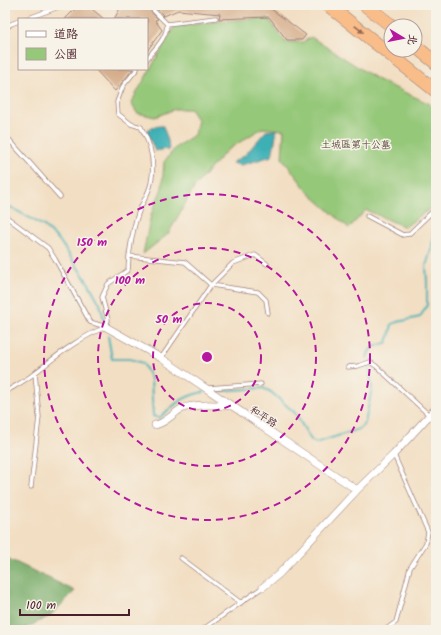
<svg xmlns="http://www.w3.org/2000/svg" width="441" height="635" font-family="Kalam,'LXGW WenKai TC',sans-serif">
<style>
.green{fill:#95c879;stroke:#707452}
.forest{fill:#78ac69;stroke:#61664a}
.water{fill:#3eb0b6;stroke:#446870}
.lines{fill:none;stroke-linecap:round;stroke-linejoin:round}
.stream{stroke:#3eb0b6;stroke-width:2}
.building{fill:#d6ad8b}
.lane-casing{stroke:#9e7e76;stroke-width:5}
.street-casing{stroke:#9e7e76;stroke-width:8}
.highway-casing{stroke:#9e7e76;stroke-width:14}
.lane{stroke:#fff;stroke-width:3.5}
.street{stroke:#fff;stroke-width:7}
.highway{stroke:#f8bd89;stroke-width:13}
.oneway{fill:#986655}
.ring{fill:none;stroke:#b5179e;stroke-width:2;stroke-dasharray:7 5}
.labels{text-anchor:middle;stroke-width:3;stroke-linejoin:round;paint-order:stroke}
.park-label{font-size:10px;fill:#605242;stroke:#f7f3e8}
.street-label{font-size:10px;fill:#4a1f2b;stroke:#f7f3e8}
.centre{fill:#b5179e;stroke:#f7f3e8;stroke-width:2}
.ring-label{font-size:12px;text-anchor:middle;font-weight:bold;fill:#b5179e;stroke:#f7f3e8;stroke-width:3;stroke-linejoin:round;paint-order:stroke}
</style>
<rect width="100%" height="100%" fill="#f7f3e8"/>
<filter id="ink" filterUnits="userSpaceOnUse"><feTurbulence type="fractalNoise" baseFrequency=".025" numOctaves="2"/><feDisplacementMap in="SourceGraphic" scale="8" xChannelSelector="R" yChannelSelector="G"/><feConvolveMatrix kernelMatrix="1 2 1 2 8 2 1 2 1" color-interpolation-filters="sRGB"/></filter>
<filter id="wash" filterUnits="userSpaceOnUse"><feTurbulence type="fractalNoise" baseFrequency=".012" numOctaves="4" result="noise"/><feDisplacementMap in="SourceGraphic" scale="16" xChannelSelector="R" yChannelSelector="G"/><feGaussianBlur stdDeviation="0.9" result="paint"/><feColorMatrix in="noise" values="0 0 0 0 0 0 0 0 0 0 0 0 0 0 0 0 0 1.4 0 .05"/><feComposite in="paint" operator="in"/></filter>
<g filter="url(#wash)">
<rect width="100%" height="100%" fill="#f2dec2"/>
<path class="green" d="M268,18L285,42H303L311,37L378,80L430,104L436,110V204L405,227L366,210L349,228L309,193L282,158L284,130L262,128L226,151L195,186L168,234L143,254L151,215L162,188L164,162L176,147L194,135L198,121L190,109H175L155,117L137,113L131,103L174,27L220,21Z"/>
<path class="forest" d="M5,557L75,591L50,616L22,630H5Z"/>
<path class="water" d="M160,126H163L168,141L169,150L167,151L166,149L155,151L147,131L154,127Z
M277,130L272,156L241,165L232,163L245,155L266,131Z"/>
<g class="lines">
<path class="stream" d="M432,130L436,133
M5,204L44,226L59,240L89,284L100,304L104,320
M108,336L112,359H130L143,363L151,379L153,416L159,418C174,405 184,395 204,392
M367,358C370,346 375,346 386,343L389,337L392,324L398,322L420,317L427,305V282L426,266L432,247L434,222L436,219
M219,391L263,388L271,392L295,413L311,440L316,443L359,429L365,423L372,388L369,365"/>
</g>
<g id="blocks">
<path class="building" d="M79,5H87L104,19H65Z
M122,5H145L158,19L155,20L162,30L147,51V19H114Z
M153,5H266L306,35L302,40H287L269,17L219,19L220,14L178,10L164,16Z
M95,69H133L115,91Z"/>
</g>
</g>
<g filter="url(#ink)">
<use href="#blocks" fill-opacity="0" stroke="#9e7e76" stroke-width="1"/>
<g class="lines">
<g class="lane-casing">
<path id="lane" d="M26,19L64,5
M167,24L216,18
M5,29L11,24L19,21
M147,59C155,48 167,38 167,24L148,5
M5,135L60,197
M5,216L48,248L55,259L90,322L106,327
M367,216L403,235L409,234L436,208
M129,256C131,243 133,227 138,214C141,204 149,194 151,183C155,164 151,144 141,127L131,124L118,114L117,102L123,86L137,69
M106,327L108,320L102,297L108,284L128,270L129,256L185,262L211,285L233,263L255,255L267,264
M161,358L211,285L258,292L266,300L268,313
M348,367L358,366L370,362L376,366L429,415
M208,388L261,384
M5,392C15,386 27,380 36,372C58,355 80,337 106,327
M31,487L39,417L35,373
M181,558L241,603
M202,630L263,587
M385,630L396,622L410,568L426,543L428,532L394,455"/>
</g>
<g class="street-casing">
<path id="street" d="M106,327L161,358L357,490
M155,425C166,423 172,414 181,409C194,403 218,405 231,406
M263,587L279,574L357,490L394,454L436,408"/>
</g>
<g class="highway-casing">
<path id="highway" d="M328,5L436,91
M365,5L392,26
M415,46L436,63"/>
</g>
<use href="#lane" class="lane"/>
<use href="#street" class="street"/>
<use href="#highway" class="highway"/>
</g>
<defs><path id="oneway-solid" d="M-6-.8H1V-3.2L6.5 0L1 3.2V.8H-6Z"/></defs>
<use class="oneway" href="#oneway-solid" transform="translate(359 29) rotate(38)"/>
</g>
<g class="ring">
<circle cx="207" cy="357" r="54"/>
<circle cx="207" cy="357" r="109"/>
<circle cx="207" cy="357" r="163"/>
</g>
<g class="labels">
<g class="park-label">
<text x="356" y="148">土城區第十公墓</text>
</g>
<g class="street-label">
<text transform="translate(264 416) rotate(34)" y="4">和平路</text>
</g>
</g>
<circle cx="207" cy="357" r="6" class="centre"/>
<g class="ring-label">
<text x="92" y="246">150 m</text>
<text x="130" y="284">100 m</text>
<text x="169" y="323">50 m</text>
</g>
<rect width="441" height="635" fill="none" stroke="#f7f3e8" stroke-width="20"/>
<rect x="18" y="18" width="130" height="52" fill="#f7f3e8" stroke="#b29e9c"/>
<rect x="26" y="31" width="20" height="6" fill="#ffffff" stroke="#b29e9c"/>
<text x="54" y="38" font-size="12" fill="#4a1f2b">道路</text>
<rect x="26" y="48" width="20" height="12" fill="#95c879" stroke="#b29e9c"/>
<text x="54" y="58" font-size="12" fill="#4a1f2b">公園</text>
<g transform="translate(403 38) rotate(100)"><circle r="19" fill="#f7f3e8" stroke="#b29e9c"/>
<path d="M0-3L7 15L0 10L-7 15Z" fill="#b5179e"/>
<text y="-6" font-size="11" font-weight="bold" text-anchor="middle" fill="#4a1f2b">北</text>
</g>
<path d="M20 609v6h109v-6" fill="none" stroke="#4a1f2b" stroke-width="2"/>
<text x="26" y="609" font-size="12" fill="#4a1f2b" stroke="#f7f3e8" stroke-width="3" paint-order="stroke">100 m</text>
</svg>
